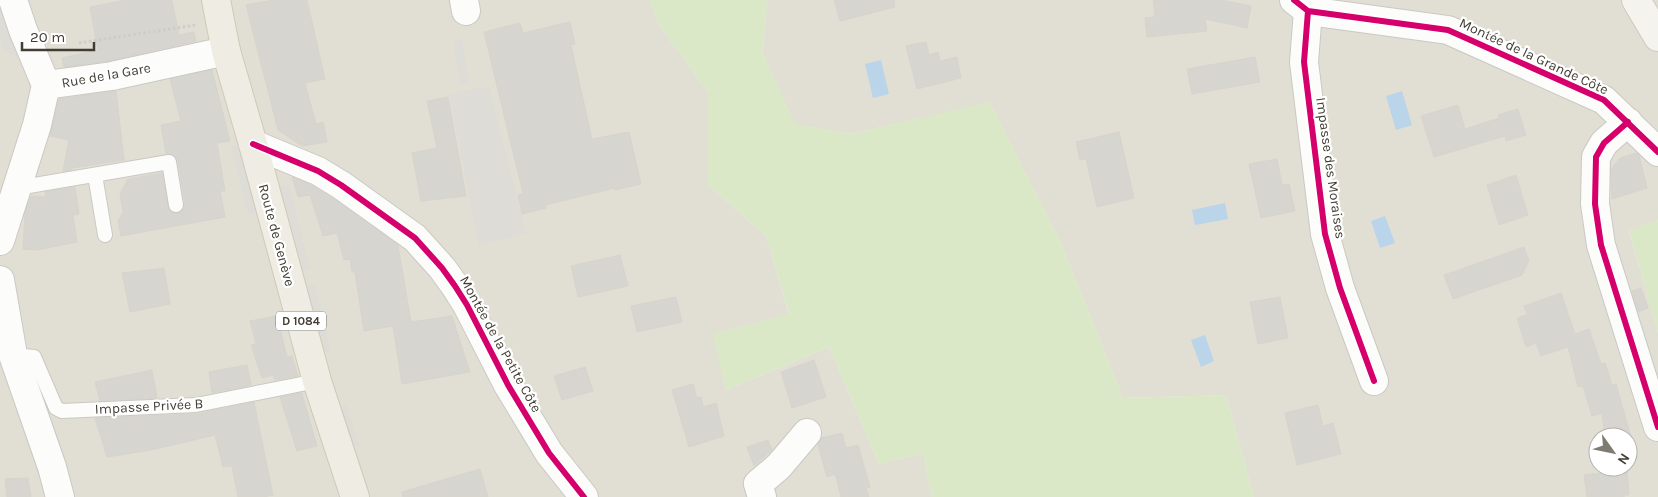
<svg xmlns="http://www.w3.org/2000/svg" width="1658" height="497" font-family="Karla,sans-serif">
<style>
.residential{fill:#e1dfd4;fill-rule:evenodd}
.green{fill:#dae8c8}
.parking{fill:#dddcd7}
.water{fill:#bad4e9}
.building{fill:#d7d5cf;stroke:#d6d4cd}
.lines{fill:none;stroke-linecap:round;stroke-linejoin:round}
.lane-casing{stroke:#cac8c3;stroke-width:16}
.street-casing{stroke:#cac8c3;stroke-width:30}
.secondary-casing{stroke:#cccabe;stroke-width:30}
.primary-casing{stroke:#cfc9b6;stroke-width:30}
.path{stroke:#cfcdc9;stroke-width:3;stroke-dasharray:2.5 2.5;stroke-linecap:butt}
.lane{stroke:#fcfcfb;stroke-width:14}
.street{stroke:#fcfcfb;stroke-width:28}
.secondary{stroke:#f5f3ed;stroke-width:28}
.primary{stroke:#efece3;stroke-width:28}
.cycleway-casing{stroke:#fff;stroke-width:9}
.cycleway{stroke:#d6006c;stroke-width:6}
.labels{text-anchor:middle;stroke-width:4.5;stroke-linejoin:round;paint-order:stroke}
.shield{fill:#fff;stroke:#7b7871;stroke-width:1}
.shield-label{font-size:12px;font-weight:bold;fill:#423e34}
.street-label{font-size:14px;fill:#423e34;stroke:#fff}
</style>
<rect width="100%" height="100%" fill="#eeede7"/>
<path class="residential" d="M0,0H650L658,23L708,92V185L766,236L789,315L714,334L726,390L829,347L879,464L923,453L932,497H0Z
M767,0H1658V220L1629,231L1658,333V497H1254L1226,395L1123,398L1060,241L990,103L849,134L794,124L763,54ZM1598,437H1628V467H1598Z"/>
<path class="green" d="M650,0H767L763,54L795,124L850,134L990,102L1060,241L1123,398L1226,395L1254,497H932L923,453L879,464L829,347L726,390L713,334L789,314L766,236L708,185V92L658,23Z
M1658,220V333L1629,230Z"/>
<path class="parking" d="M0,0L31,65L3,50L0,39Z
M462,39L469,84L460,85L453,40Z
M489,86L526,233L479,246L449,95Z
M240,144L257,212L248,215L231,146Z
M289,185L310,269L300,272L278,187Z
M314,284L331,351L322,354L305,286Z
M346,405L360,446L352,448L338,407Z"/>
<path class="water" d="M881,60L889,94L873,98L865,64Z
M1402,91L1412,125L1396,130L1386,96Z
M1225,203L1228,219L1195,225L1192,210Z
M1385,216L1395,243L1380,248L1371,221Z
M1205,335L1214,361L1201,367L1191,340Z"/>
<path class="building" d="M126,0H172L179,35L194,32L196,41L109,61L64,67L62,58L98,50L90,7Z
M273,0H307L325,79L305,83L316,124L323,122L327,142L302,146L278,130L246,5Z
M834,0H894L895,7L840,21Z
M1153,0H1221L1251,6L1247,28L1205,19L1207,31L1147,37L1145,18L1155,17Z
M570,22L575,44L571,45L592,139L629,132L641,184L615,190V188L545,205L546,208L522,214L518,195L523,194L484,32L520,23L523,33Z
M926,42L929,55L938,52L940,61L957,57L961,78L917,89L906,46Z
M1255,57L1260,82L1192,94L1187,69Z
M212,70L230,141L217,143L225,191H220L225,217L121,236L118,221L123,212L120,194L128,179L162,173L169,210L177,214L184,209L185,204L178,161L172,154H166L161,125L181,121L170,79Z
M116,91L124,160L72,168V170L63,171L69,140L50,136L59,99Z
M448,97L466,196L421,201L412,153L437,148L427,101Z
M1458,105L1465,129L1499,118L1498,115L1518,109L1526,135L1506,141L1505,136L1434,157L1421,116Z
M1119,132L1134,198L1097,207L1086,159L1080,160L1076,142Z
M1636,153L1639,155L1647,188L1612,199L1611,169L1620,158Z
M1277,159L1282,185L1289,184L1295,211L1261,218L1249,164Z
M1516,175L1528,215L1499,225L1487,185Z
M292,177L311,185L332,198L398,245L411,322L452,316L470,372L402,384L393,326L364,331L355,272H352L350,259L344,260L337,233L323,236L310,195L298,197Z
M75,187L79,214L73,215L77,242L37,250L23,249L25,213L31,196L46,197L45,192Z
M1524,247L1529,261L1522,275L1453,299L1444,275Z
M620,255L628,286L578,297L571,266Z
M164,268L170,304L130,312L122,273Z
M1641,288L1648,308L1638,312L1632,291Z
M1561,293L1575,334L1589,329L1601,364L1605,363L1612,385L1616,384L1631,437H1605L1602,413L1592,416L1583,386L1578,387L1568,347L1541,356L1536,343L1526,347L1517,318L1527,315L1524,306Z
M676,297L682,322L637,332L631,306Z
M1280,297L1288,338L1258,344L1250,302Z
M277,316L287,357L292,356L298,376L275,380L273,375L262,378L251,345L256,344L250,321Z
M814,360L826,397L792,408L781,372Z
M247,365L251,385L212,393L209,372Z
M585,367L593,391L562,400L554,376Z
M152,370L157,398L100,401L95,382Z
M693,384L697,398L701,397L703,407L716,403L724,436L689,447L672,390Z
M302,393L317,446L297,451L280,397Z
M254,402L273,495L263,497H238L232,466L223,467L215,435L151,450L107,457L95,418L197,414Z
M1318,405L1323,426L1333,423L1341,454L1297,465L1285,413Z
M842,433L846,448L858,445L870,487L866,488L869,497H841L835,474L827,477L818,445L821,438Z
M768,440L772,450L754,466L747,447Z
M480,469L488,497H403L402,492Z
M1627,470L1629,495H1624V497H1587L1584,475Z
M28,478L31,497H7L5,479Z"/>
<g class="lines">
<g class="lane-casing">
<path id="lane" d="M95,175L105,235
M17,188L169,162L176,205
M13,355L34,357L56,408L62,411L196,405L317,381"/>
</g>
<g class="street-casing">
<path id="street" d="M13,0L23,30L46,85L112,76L226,51
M464,0L466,11
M1294,0L1308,11L1448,30L1604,100L1658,152
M1308,11L1304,62L1325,234L1340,288L1374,381
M1628,122L1604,143L1596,157L1595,204L1601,245L1658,427
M253,144L318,171L341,185L415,238L442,268L455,286L467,305L508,385L549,453L584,497
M0,241L37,125L46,85
M0,280L13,355L52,467L60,497
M762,497L758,484L779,466L807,433"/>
</g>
<g class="secondary-casing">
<path id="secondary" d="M1636,0L1658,37"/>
</g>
<g class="primary-casing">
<path id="primary" d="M216,0L226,51L253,144L317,381L355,497"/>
</g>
<path class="path" d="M79,43L196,25"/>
<use href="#lane" class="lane"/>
<use href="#street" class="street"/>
<use href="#secondary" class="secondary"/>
<use href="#primary" class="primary"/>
<g class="cycleway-casing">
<path id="cycleway" d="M1294,0L1308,11L1448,30L1604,100L1658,152
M1308,11L1304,62L1325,234L1340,288L1374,381
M1628,122L1604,143L1596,157L1595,204L1601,245L1658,427
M253,144L318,171L341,185L415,238L442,268L455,286L467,305L508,385L549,453L584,497"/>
</g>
<use href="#cycleway" class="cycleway"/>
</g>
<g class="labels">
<rect class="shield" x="276" y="311.5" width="50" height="19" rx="4"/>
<g class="shield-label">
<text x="301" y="325">D 1084</text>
</g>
<g class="street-label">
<text transform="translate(1534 56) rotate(25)" y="5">Montée de la Grande Côte</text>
<text transform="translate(106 75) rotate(-10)" y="5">Rue de la Gare</text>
<text transform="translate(1331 168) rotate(82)" y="5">Impasse des Moraises</text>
<text transform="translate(277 235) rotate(75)" y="5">Route de Genève</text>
<text transform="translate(501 344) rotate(61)" y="5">Montée de la Petite Côte</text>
<text transform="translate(149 406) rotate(-3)" y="5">Impasse Privée B</text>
</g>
</g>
<g transform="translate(1613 452) rotate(123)"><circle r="24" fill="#ffffff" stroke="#b3b2ae"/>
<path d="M0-4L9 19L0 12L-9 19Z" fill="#7e7b73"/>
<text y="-8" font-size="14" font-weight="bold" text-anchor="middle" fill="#423e34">N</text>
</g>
<path d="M22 42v8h72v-8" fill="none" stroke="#423e34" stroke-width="2.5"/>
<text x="30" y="42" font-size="15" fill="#423e34" stroke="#ffffff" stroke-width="4" paint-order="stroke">20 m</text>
</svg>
